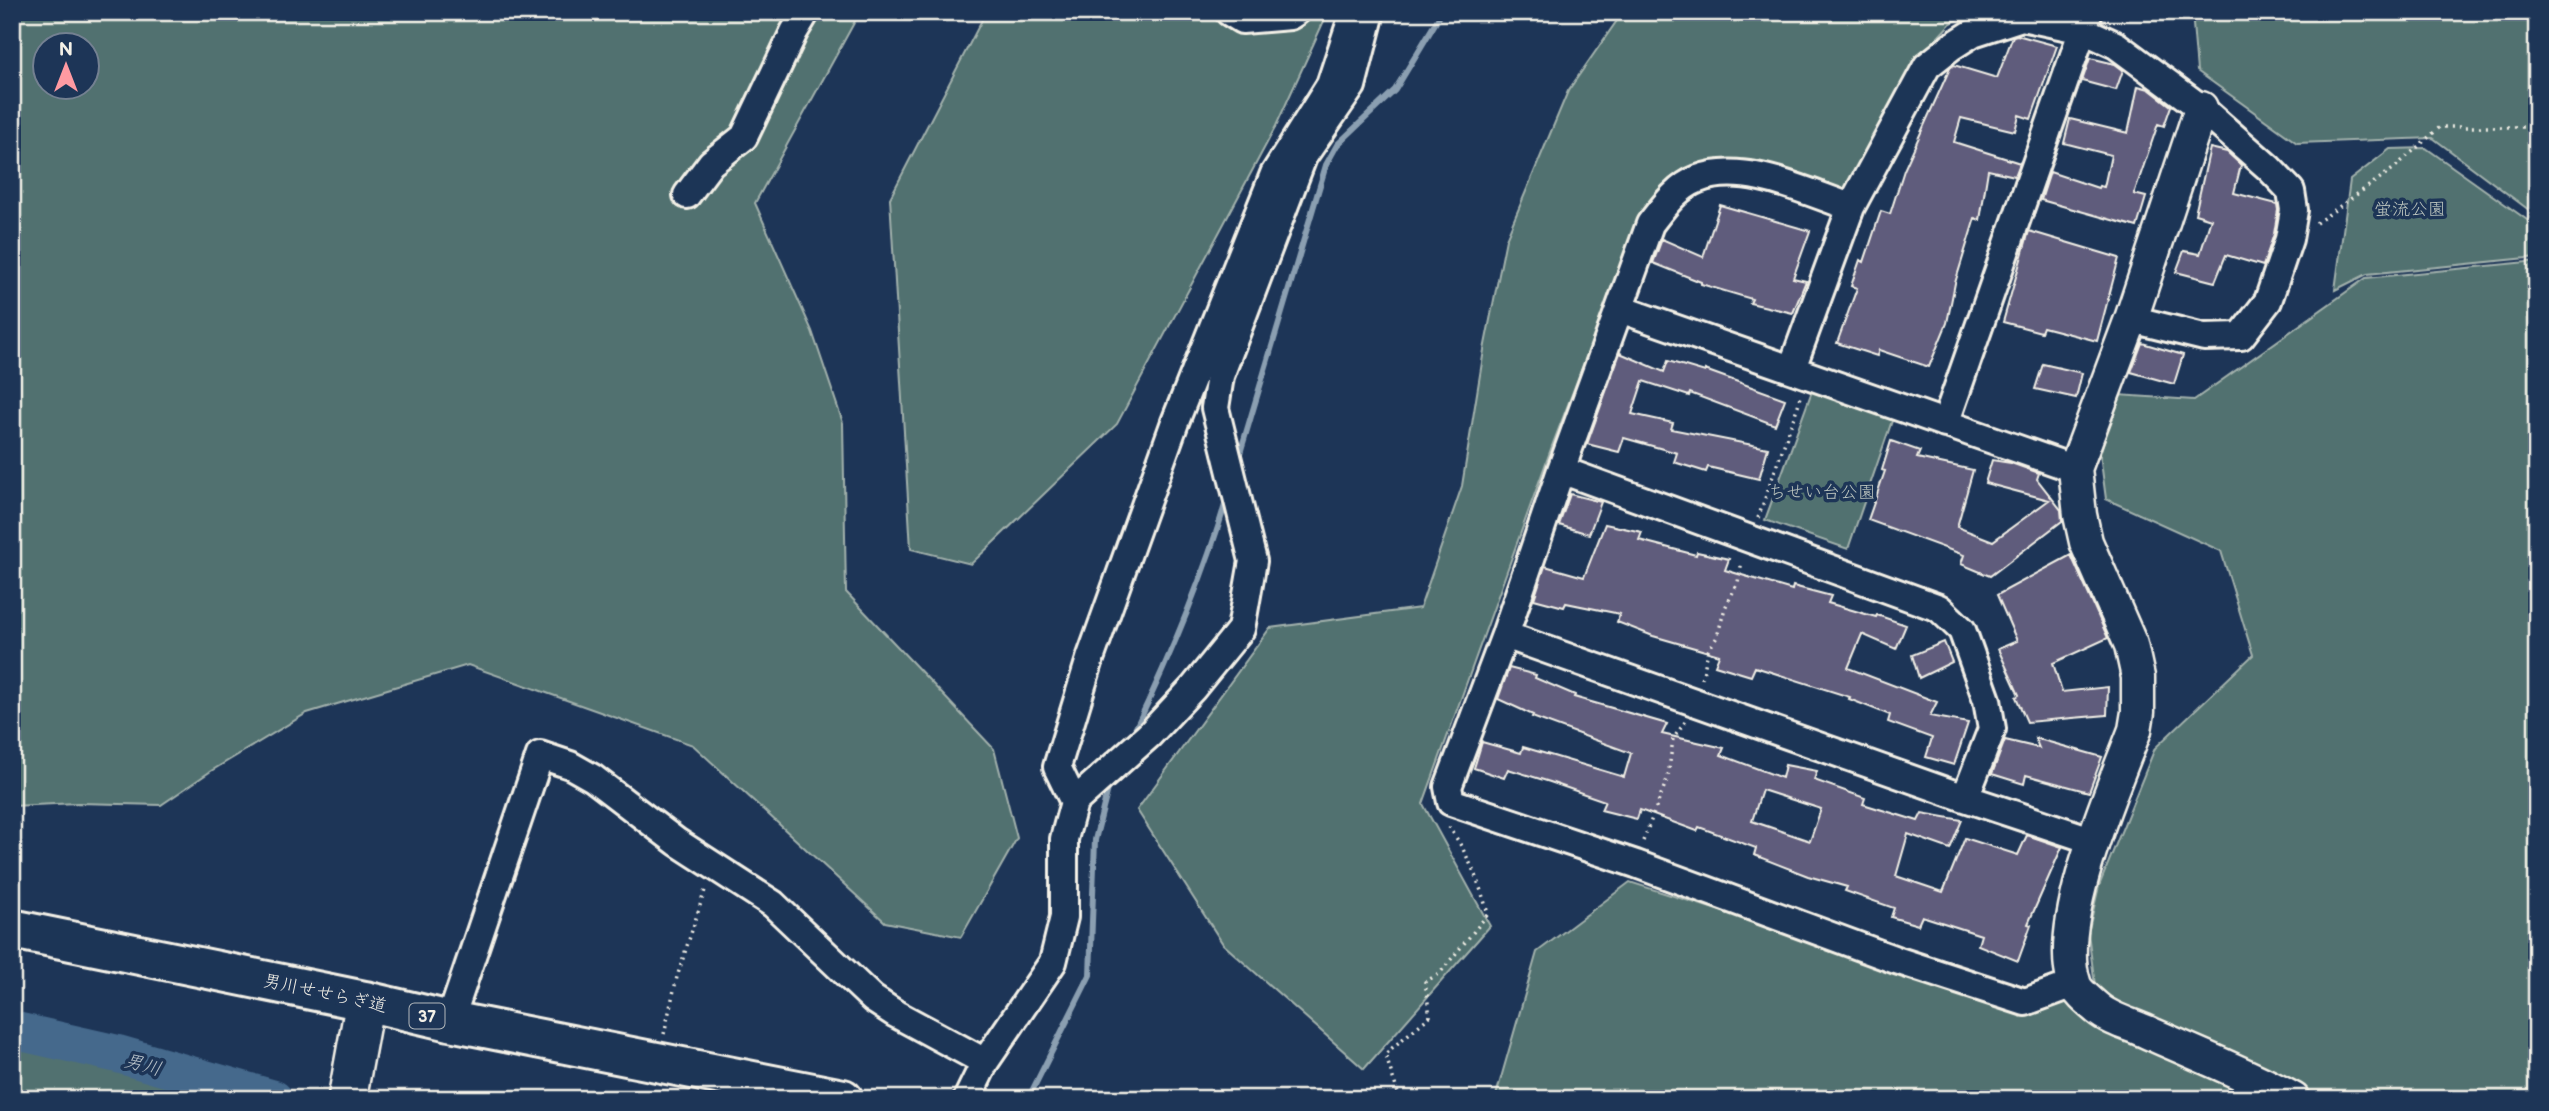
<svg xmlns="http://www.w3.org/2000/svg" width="2549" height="1111" font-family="'Balsamiq Sans','Klee One',sans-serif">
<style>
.green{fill:#517170;stroke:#a2b1ac;stroke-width:2;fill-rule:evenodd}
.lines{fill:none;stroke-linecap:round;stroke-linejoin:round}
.stream{stroke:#8b9fb1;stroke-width:6}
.river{stroke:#45698c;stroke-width:38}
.building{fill:#5f5c7b;stroke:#f4f1e8;stroke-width:2;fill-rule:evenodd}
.minor-casing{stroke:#f4f1e8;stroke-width:32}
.tertiary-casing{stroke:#f4f1e8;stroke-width:37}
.secondary-casing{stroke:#f4f1e8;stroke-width:42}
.primary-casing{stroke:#f4f1e8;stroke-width:44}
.path{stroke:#f4f1e8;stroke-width:3.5;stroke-dasharray:2 5;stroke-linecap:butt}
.minor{stroke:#1d3557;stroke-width:26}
.tertiary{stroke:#1d3557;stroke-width:32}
.secondary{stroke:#1d3557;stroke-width:37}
.primary{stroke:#1d3557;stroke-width:38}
.labels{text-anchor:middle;stroke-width:7;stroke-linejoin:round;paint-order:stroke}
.shield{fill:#1d3557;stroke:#b4b9bc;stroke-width:2}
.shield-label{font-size:16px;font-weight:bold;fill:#f4f1e8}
.park-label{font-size:18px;fill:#bbc4be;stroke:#1d3557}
.street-label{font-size:18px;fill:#f4f1e8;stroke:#1d3557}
.water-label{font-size:19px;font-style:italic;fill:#b7c1c8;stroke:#1d3557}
</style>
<rect width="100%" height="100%" fill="#1d3557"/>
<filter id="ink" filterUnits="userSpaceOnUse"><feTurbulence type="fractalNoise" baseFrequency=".0143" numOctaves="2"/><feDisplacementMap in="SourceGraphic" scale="14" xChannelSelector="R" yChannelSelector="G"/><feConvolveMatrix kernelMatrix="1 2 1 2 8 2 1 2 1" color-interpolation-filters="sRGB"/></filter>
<g filter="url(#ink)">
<path class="green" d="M12,12H860L755,203L812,331L843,423L846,592L994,749L1017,838L961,937L885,922L693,745L468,665L307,713L211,771L161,805L78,803L12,806ZM46,46H88V88H46Z
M986,12H1328L1276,126L1117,424L971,564L911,549L890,198Z
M1623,12H1971L1950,24L1913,64L1846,196L1739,163L1636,228L1552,446L1423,804L1490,926L1364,1069L1223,944L1137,810L1270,628L1420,608L1462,486L1484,350L1506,239L1568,91Z
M2192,12H2537V216L2433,138L2297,143L2197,71Z
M2426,148L2537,227V257L2367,274L2335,290L2350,180L2390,149Z
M2537,261V1099H1495L1537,952L1630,882L2029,1010L2095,985L2088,933L2099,886L2155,748L2253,655L2221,551L2106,499L2100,454L2118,395L2194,400L2366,278Z
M1816,380L1896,409L1848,549L1765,520Z
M12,1044L51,1048L220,1099H12Z"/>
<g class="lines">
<path class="stream" d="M1238,460L1326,165L1337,145L1395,90L1442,12
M1133,734C1170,657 1203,580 1227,498
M1028,1099L1090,975L1095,840L1109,785"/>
<path class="river" d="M12,1030L118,1054L274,1099"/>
</g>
<path class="building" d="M2017,35L2057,46L2031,119L2019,115L2015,131L1961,118L1954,142L2020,163L2015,176L1988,170L1980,220L1975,218L1955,283L1947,323L1929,367L1879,350L1877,356L1837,343L1857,288L1851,286L1860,260L1864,262L1881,211L1890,214L1904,170L1950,68L1954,65L1997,78L2013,36Z
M2090,58L2115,64L2123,70L2116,90L2082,81Z
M2138,86L2149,89L2171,106L2164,126L2158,124L2134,194L2146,197L2137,227L2041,200L2050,172L2098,188L2099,186L2104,187L2111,155L2064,143L2070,119L2128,133Z
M2210,148L2227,152L2241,165L2234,193L2277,204L2278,210L2274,234L2263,266L2226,255L2215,282L2176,272L2184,251L2200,254L2211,219L2195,214Z
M1720,205L1810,231L1793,278L1806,281L1793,313L1750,303L1752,299L1701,284V282L1653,263L1662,239L1703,257Z
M2029,231L2119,258L2097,341L2043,327L2041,332L2003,322Z
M2142,343L2183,355L2174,384L2131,372Z
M1620,353L1664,372L1668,361L1705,372V370L1785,399L1775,425L1690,393L1689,396L1643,381L1632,414L1673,423L1671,429L1768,448L1759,479L1708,467L1706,472L1674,462L1677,453L1624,438L1619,452L1587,444Z
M2043,364L2082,373L2076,398L2035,389Z
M1891,441L1920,451L1917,458L1973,470L1957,527L1993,541L2049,500L1985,483L1992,460L2011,463L2039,473L2037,479L2061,510L2062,521L1990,576L1961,564L1964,555L1868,520L1885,471L1882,470Z
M1570,494L1601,502L1589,534L1559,525Z
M1605,524L1642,532L1639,540L1696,555L1697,552L1729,559L1725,570L1792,590L1793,586L1831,596L1828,603L1876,617L1877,615L1906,625L1896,649L1862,634L1848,668L1937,702L1930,716L1968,723L1954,765L1926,757L1932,738L1888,722L1890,715L1849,699L1850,697L1755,667L1751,676L1715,665L1719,655L1653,636L1617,622L1620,614L1566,603L1564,607L1534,599L1545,566L1584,577Z
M2071,555L2108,638L2053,663L2062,692L2108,687L2107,715L2027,722L2016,697L2019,695L1998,649L2017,641L1997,595Z
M1944,642L1952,662L1919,678L1912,655Z
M1509,668L1536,675L1535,678L1575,695L1574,697L1667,724L1662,734L1724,748L1721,755L1782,778L1785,765L1817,771L1814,780L1865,798L1863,804L1918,821L1922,813L1962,820L1950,849L1908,834L1896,876L1943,892L1965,838L2018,855L2027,835L2062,847L2028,924L2031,925L2018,961L1978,945L1981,935L1922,916L1918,925L1891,917L1894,908L1845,891L1847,887L1808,876L1754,855L1756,848L1699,827L1697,831L1640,810L1637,819L1601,810L1605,801L1550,782L1508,769L1504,778L1474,768L1482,742L1521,753L1523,747L1624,777L1631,753L1532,717L1533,715L1498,699ZM1762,790L1821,809L1810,841L1752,821Z
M2035,738L2102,757L2089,792L2026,775L2024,784L1992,774L2005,740L2039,748Z"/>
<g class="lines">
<g class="minor-casing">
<path id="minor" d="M1229,12L1242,20L1290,16L1296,12
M687,195L711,163L744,137L794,32L806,12
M1851,207C1806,192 1745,161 1698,179C1677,187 1663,207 1650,224L1561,470L1505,635L1448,787L1451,802L1636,864L1896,960L2025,1002L2074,984
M1620,309L2075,469
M1792,368L1851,207L1927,66L1951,47L1973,33L2022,17L2083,30L2116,45L2201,108L2269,168L2291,191L2294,210L2289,239L2268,301L2241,336L2204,337L2131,319
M1945,424L2089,12
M1561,470L1939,608L1962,630L1987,700L1992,729L1965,798
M1505,635L1965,798L2094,841
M1074,802L1057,767L1090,659L1175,422L1274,174L1330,85L1354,12
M450,1021L540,755L570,765L593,778L677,842L773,904L873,999L896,1014L985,1062
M967,1099L985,1062L1053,962L1064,917V839L1074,802L1149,735L1193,688L1241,629L1253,561L1215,408L1220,376L1303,157L1352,86L1371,12"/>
</g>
<g class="tertiary-casing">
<path id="tertiary" d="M2201,108L2131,319L2075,469L2080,515L2086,542L2131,645L2138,677V712L2135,730C2112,791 2054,921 2074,982C2076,991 2091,1003 2098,1009C2111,1020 2132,1025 2147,1032C2196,1054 2245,1073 2293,1099"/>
</g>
<g class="secondary-casing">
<path id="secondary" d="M347,1099L365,1001"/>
</g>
<g class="primary-casing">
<path id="primary" d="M12,929L365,1001L450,1021L843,1099"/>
</g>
<path class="path" d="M2316,223L2393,169L2440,127H2537
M1758,518L1801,397
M1702,679L1708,651L1717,637L1725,608L1738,582L1742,561
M1643,841L1668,777L1673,739L1685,722
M664,1034L677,977L706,887
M1400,1099L1385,1054L1430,1016L1425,982L1440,973L1488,914C1479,881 1468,854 1449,827"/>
<use href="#minor" class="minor"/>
<use href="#tertiary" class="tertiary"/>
<use href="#secondary" class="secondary"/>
<use href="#primary" class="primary"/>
</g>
</g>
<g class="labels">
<rect class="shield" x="409.5" y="1003.5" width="35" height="25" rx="5"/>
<g class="shield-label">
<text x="427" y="1022">37</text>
</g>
<g class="park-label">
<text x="2410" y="215">蛍流公園</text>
<text x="1822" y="498">ちせい台公園</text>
</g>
<g class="street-label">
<text transform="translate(325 993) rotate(12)" y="6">男川せせらぎ道</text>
</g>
<g class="water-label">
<text transform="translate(143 1064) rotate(15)" y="7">男川</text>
</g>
</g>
<rect width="2549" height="1111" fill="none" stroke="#1d3557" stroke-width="42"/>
<rect x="21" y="21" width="2507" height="1069" fill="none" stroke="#f4f1e8" stroke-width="2.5" filter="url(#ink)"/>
<g transform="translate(66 66)"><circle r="33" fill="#1d3557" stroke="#738091" stroke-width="2"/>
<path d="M0-5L12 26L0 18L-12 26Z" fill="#ff9aa2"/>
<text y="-10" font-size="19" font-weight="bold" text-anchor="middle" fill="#f4f1e8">N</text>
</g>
</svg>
